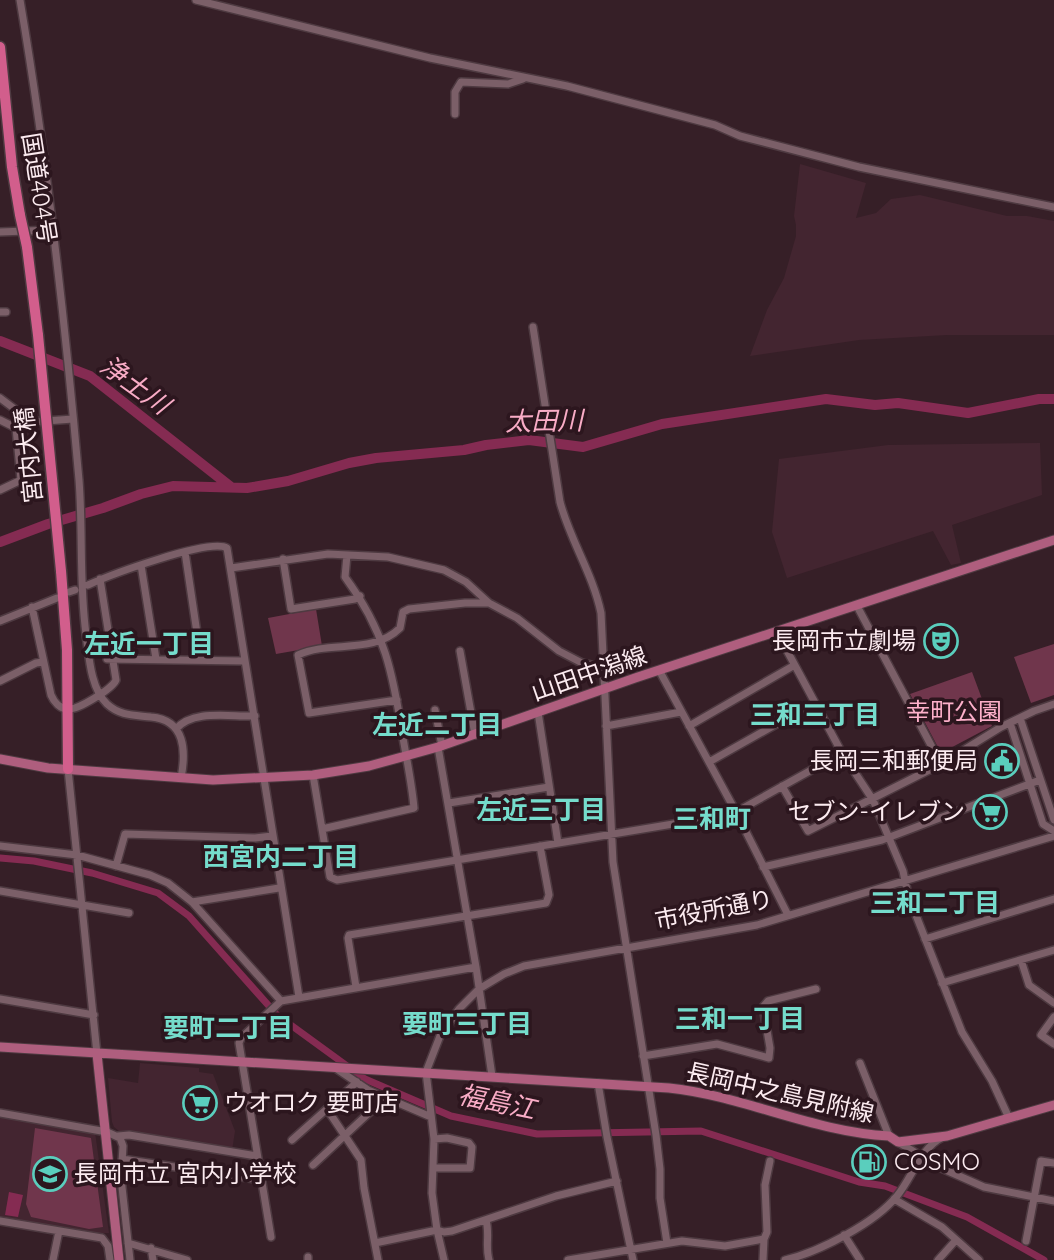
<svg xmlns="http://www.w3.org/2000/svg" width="1054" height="1260" font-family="Quicksand,'Noto Sans JP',sans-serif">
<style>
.built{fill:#432530}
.green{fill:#70364c}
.water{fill:#852b52}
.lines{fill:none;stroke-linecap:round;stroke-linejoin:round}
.canal{stroke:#852b52;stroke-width:7}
.river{stroke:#852b52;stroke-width:10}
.minor-casing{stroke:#4e3a41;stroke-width:10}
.major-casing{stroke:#4e3a41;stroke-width:11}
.highway-casing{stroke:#4e3a41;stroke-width:13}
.minor{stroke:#7b5f68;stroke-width:7}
.major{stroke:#af5e7e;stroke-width:9}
.highway{stroke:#d25e8c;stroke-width:10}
.highway-bridge-casing{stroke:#4e3a41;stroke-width:13;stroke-linecap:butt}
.highway-bridge{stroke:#d25e8c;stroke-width:10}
.labels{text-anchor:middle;stroke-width:7;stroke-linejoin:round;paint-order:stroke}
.street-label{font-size:24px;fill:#fcebf0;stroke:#2c161e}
.poi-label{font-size:24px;fill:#fcebf0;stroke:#2c161e;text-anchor:end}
.park-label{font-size:24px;fill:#fdb0ca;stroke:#2c161e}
.water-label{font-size:26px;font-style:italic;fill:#f9acc6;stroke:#2c161e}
.neighbourhood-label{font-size:26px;font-weight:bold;fill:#75dccc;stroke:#2c161e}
</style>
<rect width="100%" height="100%" fill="#361f27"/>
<path class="built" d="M800,164L866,183L856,218L876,213L891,199L920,195L1007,216H1027L1054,221V335H947L859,340L750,356L767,310L784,278L796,236V225L794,216Z
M1040,443L1042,495L952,525L961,563L951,565L933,531L787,578L772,532L779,459L888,445Z
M140,1063L199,1068V1072L213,1074L235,1131L232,1151L119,1131L114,1127L112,1122L108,1078L138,1083Z
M0,1116L95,1132L109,1233H90L0,1216Z"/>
<path class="green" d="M316,609L322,646L276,654L268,618Z
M1054,644V695L1031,703L1014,657Z
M972,672L992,726L941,753L910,694Z
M35,1128L91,1138L103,1227L89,1229L31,1217L26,1204Z"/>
<path class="water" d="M9,1192L23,1195L18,1217L5,1215Z"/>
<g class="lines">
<path class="canal" d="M0,858L34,861L92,873L158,893L189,916L277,1015L365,1079L451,1116L537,1134L701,1131L859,1182L885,1186L967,1217L1044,1260"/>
<path class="river" d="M0,341L90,376L231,487
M0,542L48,524L103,508L141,494L173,486L247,488L288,481L349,463L376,458L464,450L486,445L529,440L583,447L662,424L826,399L875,405L898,403L968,413L1039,399H1054"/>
<g class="minor-casing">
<path id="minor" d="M20,0C47,159 65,320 79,480C83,531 79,583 86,634C89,655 90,688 107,704C120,716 134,715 151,717C186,720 186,752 181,778
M196,0L430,58L567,86L715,125L740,136L859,167L1054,207
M455,114V92L461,82L508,84L523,79
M0,232L52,230
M0,312H6
M533,327L560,502C570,540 593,574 601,613L613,862L656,1135L660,1169V1198L667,1243
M0,398L32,422L73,419
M0,420L16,428L21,480L0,490
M185,552L201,660
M283,559L291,609L355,599L360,596
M141,565L156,659
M231,568L328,554L388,557L444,570L466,582L489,603L517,618L559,651L582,663L604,668
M88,585C110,575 209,538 227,548L299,997
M69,592L75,590
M857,606L941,764
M32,607L51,695C54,702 60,709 68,709C78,710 112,689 116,680L100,579
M0,621L57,598
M777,632L842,753L873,800L903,871L908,895L962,1032L992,1081L1009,1118
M460,651L475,735
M107,659L244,661
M659,670L736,812L788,915
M0,681L36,663L43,662
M397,700L309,713L298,655C330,640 373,655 400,628L403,612L409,609L465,603H489
M435,710L442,746
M538,712L558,843
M1020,718L1054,820
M1010,723L1043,824L1054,831
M606,726L681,712
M689,726L793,666
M176,729C193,709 230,717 255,716
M438,747L476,967L492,1076
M709,762L814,703
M68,769L97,1054
M313,775L330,877L337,880L721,816L736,812L842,753
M782,786L808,831L941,764L1001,727L1034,711L1054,704
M449,803L549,787
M322,829L414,808C412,785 407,761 403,738C393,673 385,631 345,577L347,555
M0,846L77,855L150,875L168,883L192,902L281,1001
M116,866L125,834L255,838L272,836
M763,867L882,840L1040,780
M0,891L129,913
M192,902L279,888
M925,939L1054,899
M1021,960L1029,985L1054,1003
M942,983L1054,950
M356,987L348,938L349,935L546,903L549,895L540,846
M0,999L94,1015
M1054,1017L1041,1035L1054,1044
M643,1056L717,1044L769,1058L770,1048L763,1007L768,1001L816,989
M860,1063L889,1136
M337,1069L368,1090L431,1117
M598,1083L607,1137L633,1260
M327,1109L361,1160L364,1188L378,1260
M0,1113L107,1132L120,1138L123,1146L121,1178L130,1260
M118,1136L129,1135L257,1156
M292,1140L357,1082
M898,1142L941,1168L984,1187L1054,1201
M122,1159L261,1180
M313,1165L386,1097
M433,1168H470L472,1147L469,1143L447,1138L434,1139
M894,1199L942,1227L979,1260
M486,1220C490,1235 485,1245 489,1260
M0,1221L102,1238L108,1246L110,1260
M844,1235L860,1260
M271,1237L239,1043L241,1038L281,1001L476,967
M1026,1241L1041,1161L1054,1163
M128,1243L187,1260
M375,1243L437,1230L444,1232L452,1231L556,1196L617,1181
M151,1248L153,1260
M53,1260L59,1231
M308,1260V1257
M444,1260L437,1230L432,1193L434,1139L426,1072L440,1036L459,1009L479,989L504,974L524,966L757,925L1054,836
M568,1260L682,1241L725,1246L764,1239
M763,1260L764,1239L767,1232L765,1185L770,1161
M785,1260C819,1252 875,1223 897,1196C912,1178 921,1147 943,1137
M938,1260L956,1240"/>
</g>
<g class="major-casing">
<path id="major" d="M0,759L48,768L213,780L313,775L369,766L438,747L635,678L1054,540
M0,1047L669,1088C744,1096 813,1132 889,1136L898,1142L947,1136L1054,1105
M97,1054L119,1260"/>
</g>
<g class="highway-casing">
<path id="highway" d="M0,47L12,167L20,215
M27,247L38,335
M61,571L67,650L68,769"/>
</g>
<use href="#minor" class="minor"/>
<use href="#major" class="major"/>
<use href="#highway" class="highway"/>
<g class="highway-bridge-casing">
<path id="highway-bridge" d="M20,215L27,247
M38,335L61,571"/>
</g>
<use href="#highway-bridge" class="highway-bridge"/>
</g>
<defs>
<g id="theatre-ring" transform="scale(1.75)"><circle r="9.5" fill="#2c161e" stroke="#5acebd" stroke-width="1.5"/><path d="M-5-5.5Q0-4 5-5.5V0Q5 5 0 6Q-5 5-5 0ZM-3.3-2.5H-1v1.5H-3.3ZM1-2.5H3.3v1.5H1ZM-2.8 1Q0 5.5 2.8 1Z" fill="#5acebd"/></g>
<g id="civic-ring" transform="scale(1.75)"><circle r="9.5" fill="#2c161e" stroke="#5acebd" stroke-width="1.5"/><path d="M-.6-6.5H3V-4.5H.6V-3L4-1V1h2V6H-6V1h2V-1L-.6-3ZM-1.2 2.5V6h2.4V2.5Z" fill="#5acebd"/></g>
<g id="supermarket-ring" transform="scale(1.75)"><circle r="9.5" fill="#2c161e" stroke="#5acebd" stroke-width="1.5"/><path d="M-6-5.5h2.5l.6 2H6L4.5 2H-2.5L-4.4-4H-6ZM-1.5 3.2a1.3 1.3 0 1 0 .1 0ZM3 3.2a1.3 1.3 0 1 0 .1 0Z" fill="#5acebd"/></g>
<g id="fuel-ring" transform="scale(1.75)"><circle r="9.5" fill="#2c161e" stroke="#5acebd" stroke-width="1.5"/><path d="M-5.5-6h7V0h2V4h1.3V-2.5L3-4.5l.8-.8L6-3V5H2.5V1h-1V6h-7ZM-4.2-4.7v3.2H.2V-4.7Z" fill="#5acebd"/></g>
<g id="school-ring" transform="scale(1.75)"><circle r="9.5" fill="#2c161e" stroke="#5acebd" stroke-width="1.5"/><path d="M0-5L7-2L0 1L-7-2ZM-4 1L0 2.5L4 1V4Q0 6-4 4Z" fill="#5acebd"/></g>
</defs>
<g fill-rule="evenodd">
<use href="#theatre-ring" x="941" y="641"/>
<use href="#civic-ring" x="1002" y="761"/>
<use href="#supermarket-ring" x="990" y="812"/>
<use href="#supermarket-ring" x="200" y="1103"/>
<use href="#fuel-ring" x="869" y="1162"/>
<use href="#school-ring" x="50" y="1174"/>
</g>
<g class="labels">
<g class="street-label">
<text transform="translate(39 188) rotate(81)" y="8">国道404号</text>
<text transform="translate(29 455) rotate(-96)" y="8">宮内大橋</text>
<text transform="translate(589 674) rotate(-19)" y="8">山田中潟線</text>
<text transform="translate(714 910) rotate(-11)" y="8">市役所通り</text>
<text transform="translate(780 1093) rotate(13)" y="8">長岡中之島見附線</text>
</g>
<g class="poi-label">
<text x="916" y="649">長岡市立劇場</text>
<text x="978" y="769">長岡三和郵便局</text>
<text x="965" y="820">セブン-イレブン</text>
<text x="224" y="1111" text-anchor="start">ウオロク 要町店</text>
<text x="894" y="1170" text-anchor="start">COSMO</text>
<text x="74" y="1182" text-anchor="start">長岡市立 宮内小学校</text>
</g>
<g class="park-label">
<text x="954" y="720">幸町公園</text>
</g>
<g class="water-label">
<text transform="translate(135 385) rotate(36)" y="9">浄土川</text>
<text transform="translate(544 421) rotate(-1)" y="9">太田川</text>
<text transform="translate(497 1102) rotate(12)" y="9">福島江</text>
</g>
<g class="neighbourhood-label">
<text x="149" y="653">左近一丁目</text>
<text x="815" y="724">三和三丁目</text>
<text x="437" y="734">左近二丁目</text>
<text x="541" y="819">左近三丁目</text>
<text x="712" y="828">三和町</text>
<text x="281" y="866">西宮内二丁目</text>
<text x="935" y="912">三和二丁目</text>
<text x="740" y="1028">三和一丁目</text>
<text x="467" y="1033">要町三丁目</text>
<text x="228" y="1037">要町二丁目</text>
</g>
</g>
</svg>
